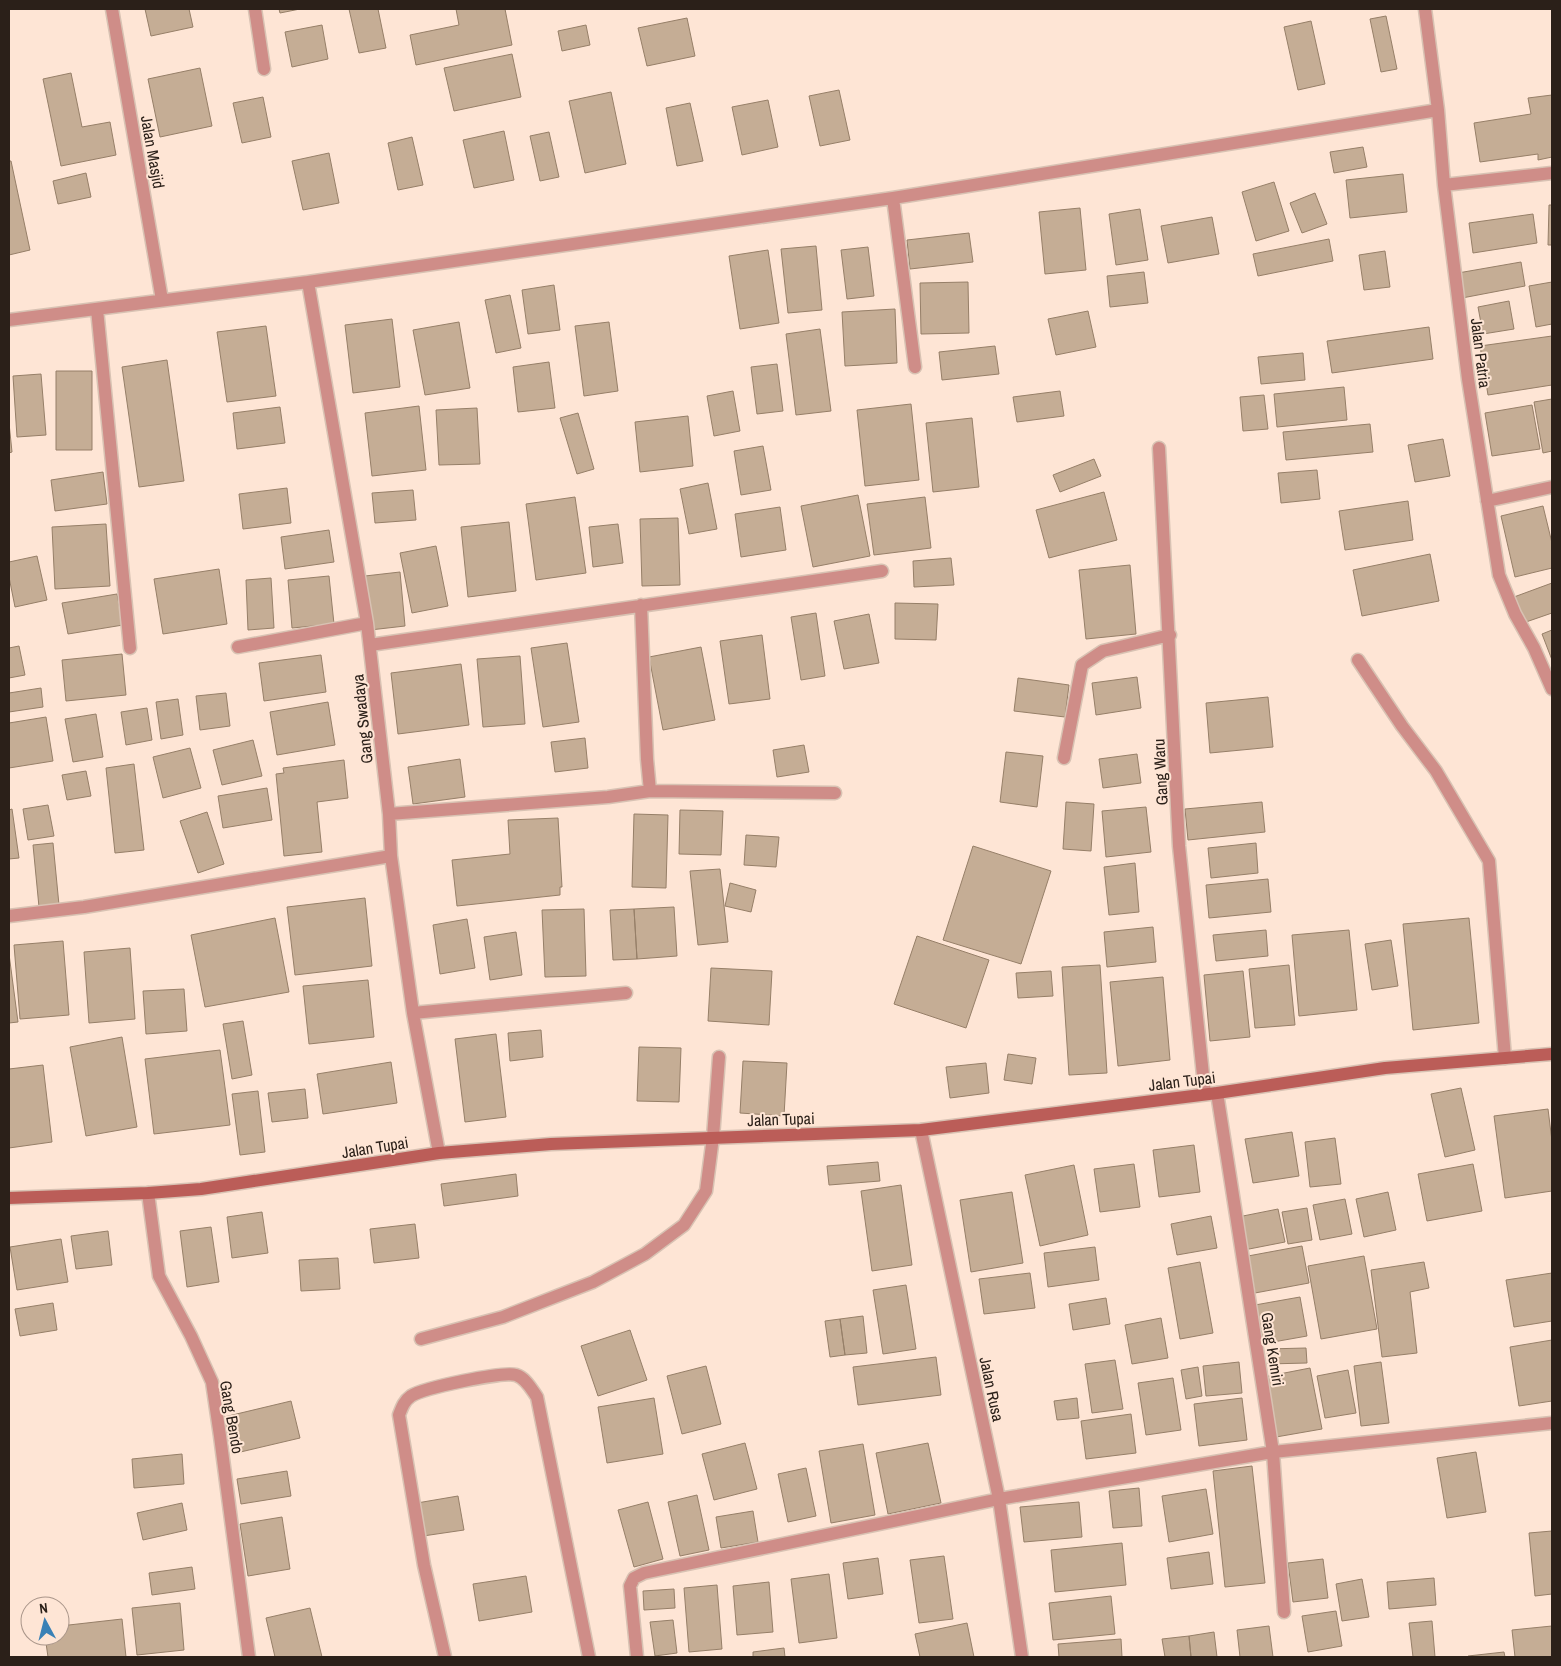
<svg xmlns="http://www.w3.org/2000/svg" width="1561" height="1666" font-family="'Archivo Narrow',sans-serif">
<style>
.building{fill:#c5ad95;stroke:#967f68}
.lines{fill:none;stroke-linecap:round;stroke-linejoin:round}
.lane-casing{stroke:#d8c2b3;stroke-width:15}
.street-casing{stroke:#d8c2b3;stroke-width:15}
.secondary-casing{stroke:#d8c2b3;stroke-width:15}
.lane{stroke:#cf8d88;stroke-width:12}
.street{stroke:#cf8d88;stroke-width:12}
.secondary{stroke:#bb5d58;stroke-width:12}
.labels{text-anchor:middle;stroke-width:4;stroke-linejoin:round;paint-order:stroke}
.street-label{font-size:16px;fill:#2b2019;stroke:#fee5d5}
</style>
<rect width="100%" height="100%" fill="#fee5d5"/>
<path class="building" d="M145,9H189L193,27L151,36Z
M279,9H300L280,13Z
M349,9H378L386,48L359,53Z
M456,9H505L512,45L416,65L410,35L459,25Z
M1386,16L1397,69L1381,72L1370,19Z
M687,18L695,56L647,66L638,28Z
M1311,21L1325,84L1298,90L1284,27Z
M322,25L328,59L292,67L285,32Z
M586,25L590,45L562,51L558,31Z
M512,54L521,97L454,111L444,68Z
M200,68L212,126L160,137L148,79Z
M71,73L82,127L110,122L116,155L61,166L43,79Z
M839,90L850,140L820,146L809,96Z
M611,92L626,164L585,173L569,101Z
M1552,95V157L1538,160V154L1480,162L1474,123L1531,114L1528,98Z
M263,97L271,137L242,143L233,103Z
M768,100L778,147L742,155L732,107Z
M690,103L703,161L677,166L666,108Z
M504,131L514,180L474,188L463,140Z
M549,132L559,177L540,181L530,136Z
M412,137L423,185L398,190L388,143Z
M1363,147L1367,167L1334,173L1330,152Z
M329,153L339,203L303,210L292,161Z
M9,161H11L30,250L9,255Z
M86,173L91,197L58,204L53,181Z
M1403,174L1407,212L1350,218L1346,180Z
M1274,182L1289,231L1256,241L1242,192Z
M1315,193L1327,224L1302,233L1290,203Z
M1549,205H1552V245H1548Z
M1080,208L1086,270L1045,274L1039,212Z
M1140,209L1148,260L1116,265L1109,214Z
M1533,214L1537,243L1473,253L1469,223Z
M1212,217L1219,254L1168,263L1161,226Z
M969,233L973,262L910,269L907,240Z
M1329,239L1333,261L1258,276L1253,254Z
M816,246L822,310L788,313L781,249Z
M868,247L874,296L847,299L841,250Z
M768,250L779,323L740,329L729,256Z
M1385,251L1390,287L1364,290L1359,255Z
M1521,262L1525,286L1462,298L1458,273Z
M1144,272L1148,303L1110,307L1107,276Z
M968,282L969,333L921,334L920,283Z
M1552,282V324L1536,327L1529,286Z
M554,285L560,330L528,334L522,290Z
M510,295L521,348L496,353L485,300Z
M1509,301L1514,329L1483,334L1478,307Z
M895,309L897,363L845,366L842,312Z
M1088,311L1096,347L1056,355L1048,319Z
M392,319L400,387L353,393L345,325Z
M459,322L470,388L425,395L413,330Z
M609,322L618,391L584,396L575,326Z
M266,326L276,396L227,402L217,332Z
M1429,327L1433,359L1332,373L1327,341Z
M820,329L831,411L796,415L786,334Z
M1552,336V385L1488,395L1480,346Z
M995,346L999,374L942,380L939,352Z
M1303,353L1305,380L1261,384L1258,357Z
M167,360L184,481L139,487L122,367Z
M549,362L555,408L518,412L513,367Z
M777,364L783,411L757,414L751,367Z
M56,371H92V450H56Z
M41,374L46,435L17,437L13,376Z
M1344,387L1347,420L1277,427L1274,394Z
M733,391L740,431L714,436L707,396Z
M1060,391L1064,416L1017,422L1013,397Z
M1264,395L1268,429L1243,431L1240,397Z
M1552,399V451L1543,453L1534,402Z
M911,404L919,480L865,486L857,410Z
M1532,405L1540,449L1492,456L1485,413Z
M419,406L426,470L372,476L365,413Z
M280,407L285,443L237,449L233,413Z
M477,408L480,464L439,465L436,410Z
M578,413L594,469L577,474L560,418Z
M688,416L693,466L640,472L635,422Z
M972,418L979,487L933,492L926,423Z
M9,423L12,452L9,453Z
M1370,424L1373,452L1286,460L1283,432Z
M1443,439L1450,476L1415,482L1408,445Z
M763,446L771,490L741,495L734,451Z
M1094,459L1101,476L1060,492L1053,475Z
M1317,470L1320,499L1281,503L1278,473Z
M103,472L107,504L55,511L51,480Z
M708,483L717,529L689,534L680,489Z
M287,488L291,523L243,529L239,494Z
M413,490L416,520L375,523L372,493Z
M1104,492L1117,540L1049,558L1036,510Z
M858,495L870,556L813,567L801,506Z
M575,497L586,573L536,580L526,504Z
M925,497L931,548L874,555L867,504Z
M1408,501L1413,540L1345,550L1339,511Z
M1543,506L1552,543V568L1515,577L1501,516Z
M780,507L786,550L741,557L735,514Z
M678,518L680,585L642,586L640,519Z
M509,522L516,591L468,597L461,527Z
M106,524L110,586L55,589L52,527Z
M618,524L623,563L593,567L589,527Z
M329,530L334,562L285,569L281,537Z
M436,546L448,606L412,613L400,553Z
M1430,554L1439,601L1362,616L1353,570Z
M37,556L47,600L15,607L9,577V562Z
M951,558L954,585L914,587L913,561Z
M1130,565L1136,634L1086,639L1079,570Z
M219,569L227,624L163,634L154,579Z
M400,572L405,626L370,630L365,576Z
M329,576L334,624L292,628L288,580Z
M271,578L274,628L248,630L246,580Z
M1552,583V613L1523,623L1514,597Z
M117,594L123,625L68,634L62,603Z
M895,603L938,604L936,640L895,639Z
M816,613L825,676L801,680L791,617Z
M869,614L879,663L844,669L834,621Z
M1552,630V660L1542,634Z
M762,635L770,699L729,704L720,641Z
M567,643L579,722L543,727L531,648Z
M19,646L25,675L9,678V648Z
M701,647L715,720L663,730L649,657Z
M122,654L126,695L66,701L62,660Z
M321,655L326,692L264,701L259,663Z
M520,656L525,724L483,727L477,659Z
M461,664L469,725L398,734L391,673Z
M1137,677L1141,708L1096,715L1092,683Z
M1018,678L1069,685L1065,717L1014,711Z
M41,688L43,707L9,712V693Z
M226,693L230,726L200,730L196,696Z
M1268,697L1273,747L1210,753L1206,703Z
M178,699L183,735L161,739L156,702Z
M328,702L335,745L277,755L270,712Z
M147,708L152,740L126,745L121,712Z
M96,714L103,757L73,762L65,719Z
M46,717L53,761L9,768V723Z
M585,738L588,768L555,772L551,742Z
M253,740L262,776L222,785L213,750Z
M804,745L809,772L777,777L773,750Z
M190,748L201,788L163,798L153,757Z
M1006,752L1043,756L1037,807L1000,802Z
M1137,754L1141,783L1103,788L1099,759Z
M460,759L465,797L413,804L408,767Z
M344,760L348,798L317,802L322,852L284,856L276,774L284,773L283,768Z
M134,764L144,850L115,853L106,768Z
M86,771L91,796L67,800L62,775Z
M267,788L272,820L223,828L218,796Z
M1066,802L1094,804L1091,851L1063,849Z
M1262,802L1265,832L1188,840L1185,809Z
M48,805L54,836L28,840L23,809Z
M1146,807L1151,852L1106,857L1102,811Z
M12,809L19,858L9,859V810Z
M680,810L723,811L721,855L679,854Z
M207,812L224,864L198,873L180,821Z
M634,814L668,815L666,888L632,887Z
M558,818L562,887H560V895L457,906L452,860L510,854L508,820Z
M746,835L779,837L776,867L744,865Z
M53,843L59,905L39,907L33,845Z
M1256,843L1258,873L1211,878L1208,848Z
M973,846L1051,871L1021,964L943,940Z
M1135,863L1139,912L1109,915L1104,867Z
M720,869L728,942L698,945L690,871Z
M1268,879L1271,912L1209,918L1206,885Z
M730,883L756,890L751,912L725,906Z
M365,898L372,966L295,975L287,907Z
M674,907L677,956L637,959L634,909Z
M584,909L586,976L545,977L542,910Z
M634,909L637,959L613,960L610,910Z
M275,918L289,992L205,1007L191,935Z
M1469,918L1479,1023L1413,1030L1403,924Z
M467,919L475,968L440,974L433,925Z
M1153,927L1156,962L1107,967L1104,932Z
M1266,930L1268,956L1216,961L1213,935Z
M1349,930L1357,1010L1299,1016L1292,935Z
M516,932L522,975L490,980L484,937Z
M917,936L989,960L966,1028L894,1004Z
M1391,940L1398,986L1372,990L1365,944Z
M63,941L69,1015L20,1019L14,945Z
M130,948L135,1019L89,1023L84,952Z
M9,954L18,1022L9,1023Z
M1100,965L1107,1073L1069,1075L1062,967Z
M1289,965L1295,1025L1255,1028L1249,969Z
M711,968L772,971L769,1025L708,1021Z
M1051,971L1053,996L1018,998L1016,973Z
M1243,971L1250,1037L1210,1041L1204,975Z
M1163,977L1170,1060L1118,1066L1110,982Z
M368,980L374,1037L309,1044L303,986Z
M184,989L187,1031L146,1034L143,991Z
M243,1021L252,1075L232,1079L223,1024Z
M541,1030L543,1057L510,1061L508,1033Z
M496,1034L506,1117L465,1122L455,1039Z
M122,1037L137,1127L86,1136L70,1047Z
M639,1047L681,1048L679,1102L637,1101Z
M220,1050L230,1125L154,1134L145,1059Z
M1008,1054L1036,1058L1032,1084L1004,1080Z
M743,1061L787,1063L784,1116L740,1113Z
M391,1062L397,1103L323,1114L317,1074Z
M986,1063L989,1093L950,1098L946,1067Z
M43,1065L52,1142L9,1148V1069Z
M1461,1088L1475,1150L1445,1157L1431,1094Z
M305,1089L308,1118L272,1122L268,1093Z
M258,1091L265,1152L240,1155L232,1094Z
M1548,1109L1552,1141V1191L1505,1198L1494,1116Z
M1292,1132L1299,1176L1253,1183L1245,1139Z
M1335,1138L1341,1184L1310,1187L1305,1142Z
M1194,1145L1200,1192L1159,1197L1153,1150Z
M878,1162L880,1181L829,1185L827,1166Z
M1134,1164L1140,1207L1100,1212L1094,1169Z
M1473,1164L1482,1211L1427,1221L1418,1174Z
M1074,1165L1088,1235L1040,1246L1025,1175Z
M516,1174L518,1196L444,1206L441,1184Z
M901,1185L912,1265L872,1271L861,1191Z
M1012,1192L1023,1263L971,1272L960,1200Z
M1388,1192L1396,1230L1364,1237L1356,1199Z
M1345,1199L1352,1234L1320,1240L1313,1205Z
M1307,1208L1312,1240L1288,1244L1282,1212Z
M1278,1209L1285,1242L1244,1250L1238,1217Z
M262,1212L268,1253L232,1258L227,1217Z
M1211,1216L1217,1248L1177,1255L1171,1224Z
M415,1224L419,1258L374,1263L370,1229Z
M211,1227L219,1282L187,1287L180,1231Z
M108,1231L112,1265L76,1269L71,1236Z
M61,1239L68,1282L17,1290L10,1247Z
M1302,1246L1309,1283L1255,1293L1248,1256Z
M1095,1247L1099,1280L1048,1287L1044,1253Z
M1364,1256L1377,1329L1321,1339L1308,1266Z
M338,1258L340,1289L301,1291L299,1260Z
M1200,1262L1213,1333L1180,1339L1168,1268Z
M1424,1262L1429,1288L1410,1292L1417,1353L1382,1357L1371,1270Z
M1030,1273L1035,1308L984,1314L979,1279Z
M1552,1273V1321L1514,1327L1506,1280Z
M906,1285L916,1349L883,1354L873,1290Z
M1300,1297L1307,1336L1262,1344L1255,1305Z
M1106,1298L1110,1324L1073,1330L1069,1304Z
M53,1303L57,1330L20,1336L15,1309Z
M863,1316L867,1353L845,1355L840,1319Z
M1161,1318L1168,1358L1132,1364L1125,1325Z
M840,1319L845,1355L830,1357L825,1321Z
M630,1330L647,1380L598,1396L581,1346Z
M1552,1340V1401L1519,1406L1510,1347Z
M1306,1348L1307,1363L1268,1364L1267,1349Z
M936,1357L941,1395L858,1405L853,1367Z
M1115,1360L1123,1409L1092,1413L1085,1364Z
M1239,1362L1242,1393L1206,1396L1203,1366Z
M1381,1362L1389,1423L1361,1426L1354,1366Z
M706,1366L721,1424L682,1434L667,1376Z
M1198,1367L1202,1396L1186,1399L1181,1370Z
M1310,1368L1322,1429L1276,1437L1264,1377Z
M1348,1370L1356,1413L1325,1418L1317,1376Z
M1173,1378L1181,1430L1146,1435L1138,1383Z
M654,1398L663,1454L607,1463L598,1407Z
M1077,1398L1079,1418L1057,1420L1054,1401Z
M1242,1398L1247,1440L1199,1446L1194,1404Z
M291,1401L300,1438L232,1454L224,1417Z
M1131,1414L1136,1453L1086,1459L1081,1421Z
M745,1443L757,1489L714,1500L702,1454Z
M928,1443L941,1503L888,1514L876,1453Z
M863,1444L875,1515L831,1523L819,1451Z
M1476,1452L1486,1512L1447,1518L1437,1458Z
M182,1454L184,1484L134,1488L132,1459Z
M1252,1466L1265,1583L1225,1587L1213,1471Z
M806,1468L816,1516L788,1522L778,1474Z
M287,1471L291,1496L241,1504L237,1479Z
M1139,1488L1142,1526L1113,1528L1109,1491Z
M1206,1489L1213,1534L1169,1542L1162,1496Z
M697,1495L709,1550L680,1556L668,1502Z
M458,1496L464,1530L423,1536L417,1503Z
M648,1502L663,1559L634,1567L618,1510Z
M1079,1502L1082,1537L1024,1542L1020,1507Z
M182,1503L187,1530L143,1540L137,1513Z
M753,1511L758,1542L721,1548L716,1517Z
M282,1517L290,1569L248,1576L240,1524Z
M1552,1531V1594L1535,1596L1529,1533Z
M1122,1543L1126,1585L1055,1592L1051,1550Z
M1209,1552L1213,1584L1171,1589L1167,1558Z
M944,1556L953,1619L919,1623L910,1560Z
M878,1558L883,1594L848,1599L843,1563Z
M1323,1559L1328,1598L1293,1602L1288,1563Z
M192,1567L195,1589L152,1595L149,1573Z
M829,1574L837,1638L799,1643L791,1579Z
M526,1576L532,1612L479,1621L473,1584Z
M1434,1578L1436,1605L1389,1609L1387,1582Z
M1362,1579L1369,1617L1342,1621L1336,1584Z
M769,1582L773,1632L737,1635L733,1586Z
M717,1585L722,1649L689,1652L684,1588Z
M674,1589L675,1608L644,1610L643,1591Z
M1111,1596L1115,1634L1053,1640L1049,1603Z
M180,1603L184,1650L137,1655L132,1608Z
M310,1608L322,1657H275L266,1618Z
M1336,1611L1342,1646L1308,1652L1302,1616Z
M122,1619L126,1657H48L45,1636H60V1626Z
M673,1620L677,1653L655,1656L650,1622Z
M1432,1621L1435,1657H1413L1409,1623Z
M967,1623L974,1657H920L915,1634Z
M1269,1626L1273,1657H1240L1237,1630Z
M1552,1626V1657H1515L1512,1630Z
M1214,1632L1217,1657H1191L1189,1636Z
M1189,1636L1191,1657H1165L1162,1639Z
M1121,1639L1122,1657H1059L1058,1644Z
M784,1648L785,1657H753V1652Z
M1504,1652L1505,1657H1468V1656Z"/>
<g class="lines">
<g class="lane-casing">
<path id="lane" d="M421,1339L503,1317L593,1282L645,1254L684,1225L706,1191L713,1137L719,1057"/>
</g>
<g class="street-casing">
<path id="street" d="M112,9L162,300
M255,9L264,69
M1425,9L1438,110L1444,185L1468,379L1499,575L1515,614L1534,648L1552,689
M1444,185L1552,173
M893,198L915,367
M308,282L367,623L389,814L391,856L413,1013L439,1153
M97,309L130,648
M9,320L308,282L893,198L1438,110
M1159,448L1179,846L1205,1094
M1487,501L1552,487
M370,645L882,571
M238,647L367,623
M1358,660L1402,726L1436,771L1489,861L1505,1058
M1064,758L1082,665L1103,651L1170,635
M650,791L835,793
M389,814L608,797L650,791L647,759L641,605
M9,916L84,907L391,856
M413,1013L626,993
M1217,1093L1273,1452L1284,1612
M921,1130L999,1499L1022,1657
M148,1193L159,1276L191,1336L212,1382L220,1436L249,1657
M445,1657L424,1565L399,1415C402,1407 404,1401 411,1396C423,1388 503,1371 516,1375C526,1378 532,1390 537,1397L589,1657
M637,1657L630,1586L634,1578L644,1573L999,1499L1273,1452L1552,1423"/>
</g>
<g class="secondary-casing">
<path id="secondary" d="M9,1198L148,1193L201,1189L439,1153L551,1144L921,1130L1217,1093L1385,1068L1552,1054"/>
</g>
<use href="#lane" class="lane"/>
<use href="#street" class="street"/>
<use href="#secondary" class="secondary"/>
</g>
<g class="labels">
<g class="street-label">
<text transform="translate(153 152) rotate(80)" y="6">Jalan Masjid</text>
<text transform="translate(1481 353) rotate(83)" y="6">Jalan Patria</text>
<text transform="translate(362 719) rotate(-96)" y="6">Gang Swadaya</text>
<text transform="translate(1160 772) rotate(-93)" y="6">Gang Waru</text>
<text transform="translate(1182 1081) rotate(-7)" y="6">Jalan Tupai</text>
<text transform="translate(781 1119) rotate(-2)" y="6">Jalan Tupai</text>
<text transform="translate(375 1147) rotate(-9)" y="6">Jalan Tupai</text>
<text transform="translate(1273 1349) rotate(81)" y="6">Gang Kemiri</text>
<text transform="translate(992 1389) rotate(78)" y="6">Jalan Rusa</text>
<text transform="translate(232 1417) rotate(80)" y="6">Gang Bendo</text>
</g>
</g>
<rect width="1561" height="1666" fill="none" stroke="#2b2019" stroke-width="20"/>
<g transform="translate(45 1621) rotate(353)"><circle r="24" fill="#fee5d5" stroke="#aa968a"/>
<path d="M0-4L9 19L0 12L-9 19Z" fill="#3a81b6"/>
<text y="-8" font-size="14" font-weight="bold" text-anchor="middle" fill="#2b2019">N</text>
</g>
</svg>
